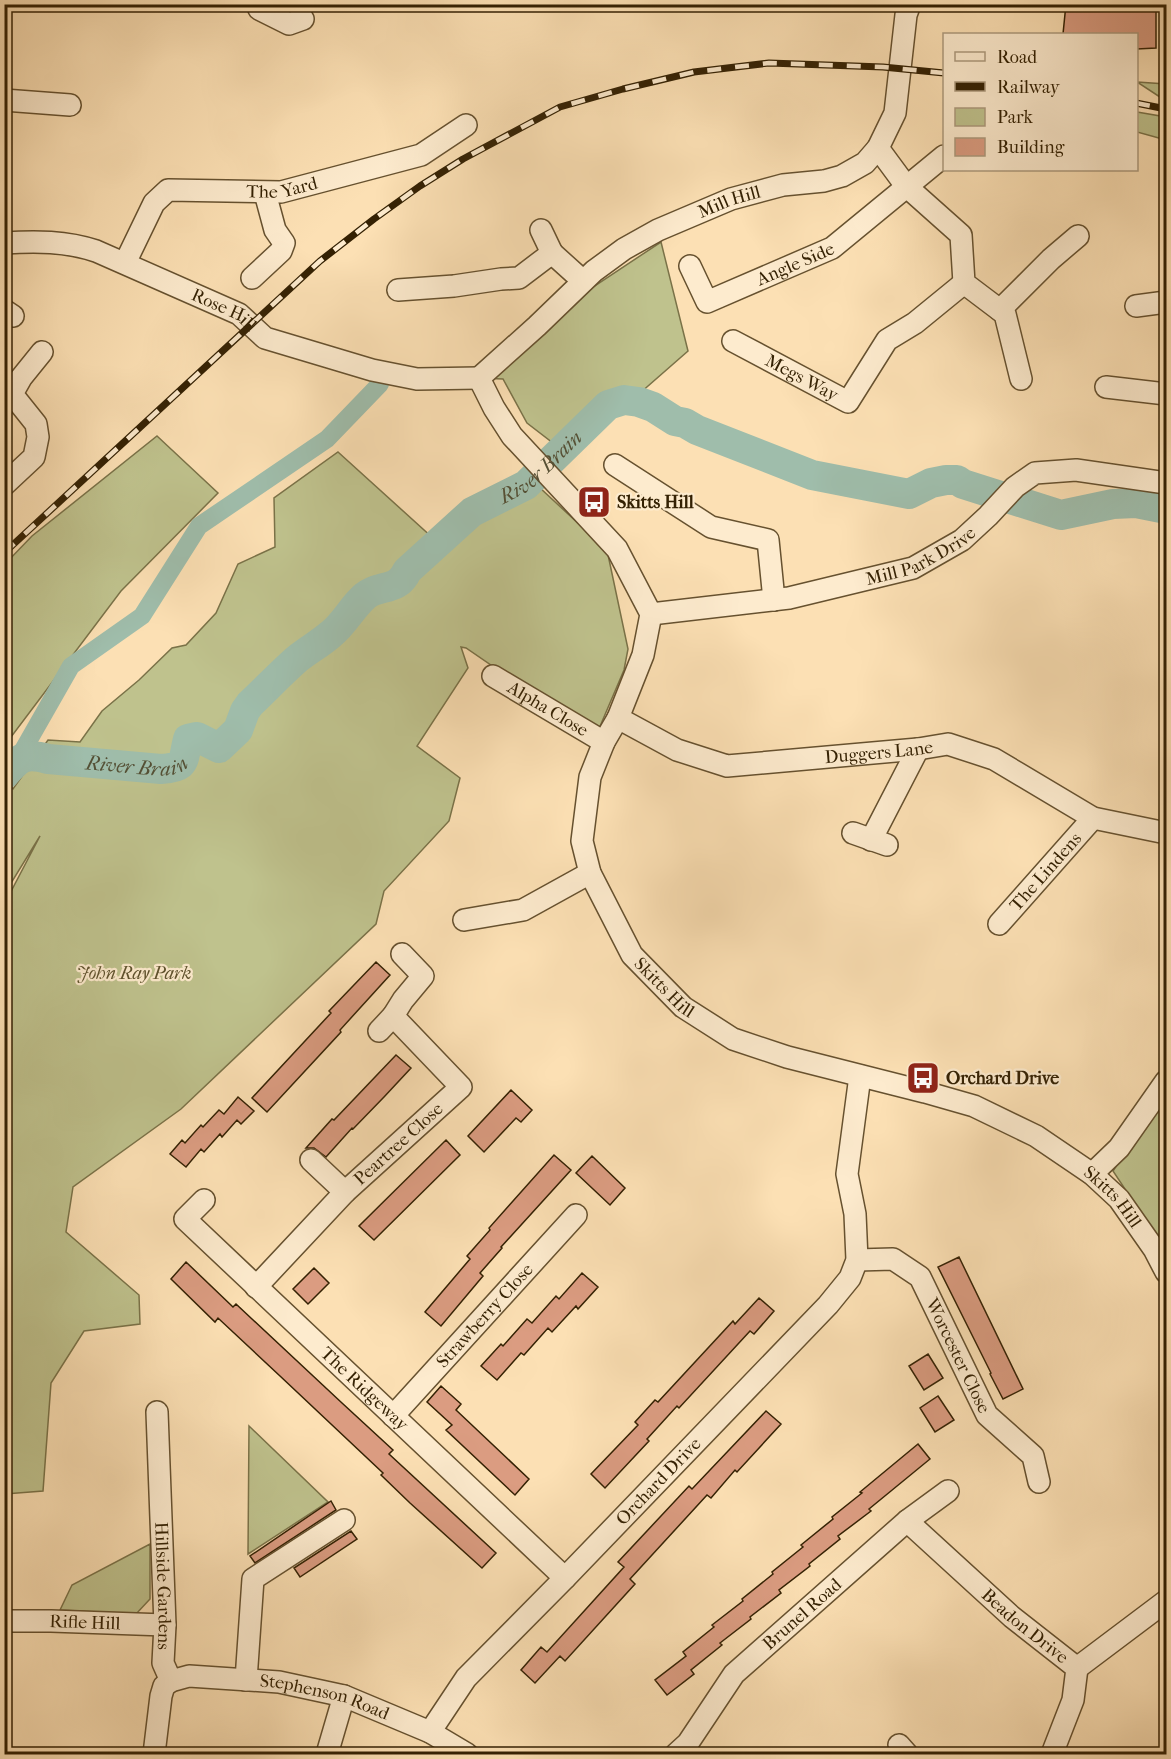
<svg xmlns="http://www.w3.org/2000/svg" width="1171" height="1759" font-family="'IM FELL French Canon',serif">
<style>
.green{fill:#bfc28d;stroke:#7a7248;stroke-width:1.5}
.lines{fill:none;stroke-linecap:round;stroke-linejoin:round}
.canal{stroke:#9fbdab;stroke-width:18}
.river{stroke:#9fbdab;stroke-width:30}
.building{fill:#db9c81;stroke:#342103;stroke-width:1.5}
.minor-casing{stroke:#66512f;stroke-width:24}
.minor{stroke:#fdebce;stroke-width:21}
.rail-casing{stroke:#342103;stroke-width:7}
.rail{stroke:#fdebce;stroke-width:4.5;stroke-dasharray:14;stroke-linecap:butt}
.labels{text-anchor:middle;stroke-width:4.5;stroke-linejoin:round;paint-order:stroke}
.street-label{font-size:18px;fill:#342103;stroke:#fdebce}
.poi-label{font-size:18px;font-weight:bold;fill:#342103;stroke:#fdebce;text-anchor:start}
.park-label{font-size:18px;font-style:italic;fill:#5e512c;stroke:#fdebce}
.water-label{font-size:20px;font-style:italic;fill:#545035;stroke:#fdebce}
</style>
<rect width="100%" height="100%" fill="#fce0b4"/>
<filter id="stains"><feTurbulence type="fractalNoise" baseFrequency=".00333" numOctaves="4"/><feColorMatrix values="0 0 0 0 .2 0 0 0 0 .09 0 0 0 0 .02 0 0 0 .5 -.17"/></filter>
<radialGradient id="worn" r=".72"><stop offset=".6" stop-color="#630" stop-opacity="0"/><stop offset="1" stop-color="#630" stop-opacity=".3"/></radialGradient>
<path class="green" d="M1137,82L1166,84V101Z
M1137,112L1166,117V140L1137,132Z
M661,242L688,351L632,400H597L553,443L527,423L503,379L479,378L590,289Z
M157,436L218,493L121,591L5,745V564L32,536Z
M338,452L445,549L456,537L540,488L607,550L628,649L624,670L598,731L552,707L466,648L461,647L468,668L417,746L460,778L449,821L384,891L376,924L181,1109L73,1187L66,1232L139,1295L140,1324L84,1331L51,1383L43,1491L5,1494V903L40,836L5,893L4,774L13,789L48,740L80,742L102,711L139,680L172,648L186,645L216,613L238,564L275,547L274,498Z
M1166,1089V1251L1113,1171Z
M249,1426L328,1502L248,1554Z
M150,1544V1599L136,1614L60,1610L72,1585Z"/>
<g class="lines">
<path class="canal" d="M18,759L71,666L142,616L199,526L327,439L380,384"/>
<path class="river" id="s1" d="M4,775C19,758 24,752 48,759L161,769C188,767 182,762 188,739L197,737L219,748L238,730L245,711L250,704C266,689 281,673 297,659C308,650 321,643 331,634C345,623 352,607 365,596C379,584 398,592 407,571L472,512L526,485L608,405L624,400L639,402L653,407L675,421L685,423L697,430L812,475L909,494L931,483L946,480H957L963,484L1061,515L1113,504L1136,503L1166,509"/>
</g>
<path class="building" d="M1066,4H1156V48L1137,49V34H1063Z
M376,962L390,975L340,1030L341,1032L267,1112L252,1098L331,1013L329,1011Z
M396,1055L411,1068L384,1097L353,1129L352,1128L326,1157L314,1148H306L332,1119L334,1120Z
M511,1090L532,1110L521,1122L516,1118L484,1152L468,1136Z
M238,1097L254,1111L241,1124L237,1120L222,1137L220,1134L204,1152L201,1149L186,1167L170,1154L182,1140L185,1143L201,1125L203,1127L219,1110L224,1114Z
M446,1140L460,1155L374,1240L359,1226Z
M554,1155L571,1170L501,1247L502,1248L480,1273L483,1276L441,1326L425,1312L470,1259L467,1256L490,1230L489,1228Z
M592,1156L625,1188L610,1205L576,1173Z
M959,1257L1023,1389L1003,1399L990,1374L991,1373L938,1267Z
M186,1262L233,1307L236,1304L342,1403L393,1450L389,1454L496,1553L482,1568L410,1503L381,1475L383,1473L280,1376L218,1318L215,1322L171,1279Z
M314,1268L329,1283L308,1304L293,1289Z
M582,1273L598,1287L578,1309L576,1306L552,1332L548,1328L524,1355L521,1353L497,1380L481,1366L501,1344L503,1346L527,1319L532,1323L556,1296L559,1299Z
M759,1298L774,1311L754,1334L750,1331L679,1408L677,1406L647,1439L649,1441L605,1488L591,1474L638,1425L635,1422L655,1400L658,1402L733,1321L735,1324Z
M928,1354L943,1378L924,1390L909,1366Z
M441,1386L461,1404L456,1410L529,1479L515,1495L446,1430L452,1425L427,1402Z
M938,1396L954,1420L935,1432L920,1408Z
M766,1411L781,1424L737,1472L735,1470L711,1498L707,1495L630,1579L635,1584L565,1661L560,1656L535,1683L521,1670L541,1647L547,1652L624,1567L618,1562L689,1486L692,1489Z
M918,1444L930,1459L869,1509L871,1511L838,1536L840,1539L809,1564L810,1566L779,1590L781,1593L750,1617L751,1619L720,1643L722,1645L691,1670L694,1674L667,1695L655,1680L686,1656L683,1652L714,1627L712,1625L743,1601L742,1599L773,1574L772,1572L803,1547L801,1545L833,1519L832,1517L862,1493L860,1492Z
M331,1501L336,1510L255,1563L250,1556Z
M351,1531L357,1539L300,1577L294,1568Z"/>
<g class="lines">
<g class="minor-casing">
<g id="minor">
<path d="M257,4L259,9L289,24L303,19"/>
<path d="M4,100L70,105"/>
<path d="M878,148L906,186L961,235L964,283L1005,314L1021,379"/>
<path d="M541,230L552,253"/>
<path id="s2" d="M4,243C36,241 66,241 96,251L239,314L265,338L372,370L417,379L479,378"/>
<path id="s3" d="M125,263L154,203L168,190L281,192L421,155L466,125"/>
<path id="s4" d="M690,266L707,302L832,248L944,156"/>
<path d="M252,278L281,251L284,243L275,230L265,193"/>
<path d="M398,290L454,286L501,279L519,278L552,253L583,281"/>
<path d="M1136,306L1166,302"/>
<path d="M4,310L13,316"/>
<path d="M1000,310L1051,259L1078,236"/>
<path id="s5" d="M733,341L848,402L887,340L915,323L964,283"/>
<path id="s6" d="M479,378L494,408L512,436L617,549L651,614L643,655L618,718L604,742L590,777L582,841L590,873L632,955L683,1007L733,1039L787,1057L925,1092L974,1106L1036,1136L1092,1174L1119,1199L1154,1249L1166,1272"/>
<path id="s7" d="M479,378L537,326L594,271L624,249L658,230L731,199L783,185L824,181L842,176L865,163L878,148L895,113L906,15L910,4"/>
<path d="M1106,387L1166,394"/>
<path d="M615,465L711,527L768,540L774,600"/>
<path d="M4,485L34,457L38,437L36,424L12,394L21,378L42,352"/>
<path id="s8" d="M651,614L789,598L913,568L962,540L988,516L1015,487L1035,473L1076,470L1166,483"/>
<path id="s9" d="M493,676L604,742"/>
<path id="s10" d="M618,718L677,750L727,766L918,749L948,744L994,759L1093,818L1166,833"/>
<path d="M853,833L887,845"/>
<path d="M871,840L918,749"/>
<path d="M464,920L523,910L590,873"/>
<path id="s11" d="M999,924L1093,818"/>
<path d="M393,1016L403,1000L423,976L402,954"/>
<path d="M311,1160L345,1192"/>
<path d="M1092,1174L1119,1148L1166,1081"/>
<path id="s12" d="M204,1200L185,1219L565,1578"/>
<path id="s13" d="M857,1260L893,1259L920,1277L987,1415L1033,1456L1039,1482"/>
<path id="s14" d="M256,1287L345,1192L461,1087L393,1016L379,1031"/>
<path id="s15" d="M157,1412L165,1625L163,1663L171,1681"/>
<path id="s16" d="M393,1416L576,1215"/>
<path id="s17" d="M907,1521L1012,1617L1077,1668L1073,1700L1052,1754"/>
<path id="s18" d="M4,1621H51L165,1625"/>
<path d="M1077,1668L1166,1601"/>
<path d="M246,1680L253,1579L344,1520"/>
<path id="s19" d="M430,1732L466,1678L565,1578L828,1305L850,1278L857,1260L855,1214L847,1174L860,1076"/>
<path d="M899,1745L907,1754"/>
<path id="s20" d="M154,1754L161,1696L164,1686L171,1681L189,1676L279,1682L344,1696L430,1732L467,1754"/>
<path d="M327,1754L344,1696"/>
<path id="s21" d="M676,1754L688,1743L734,1674L907,1521L948,1491"/>
</g>
</g>
<use href="#minor" class="minor"/>
<g class="rail-casing">
<path id="rail" d="M1136,103L1166,109
M4,553L320,261L374,219L420,186L463,159L560,107L623,89L694,72L769,63L883,67L944,73"/>
</g>
<use href="#rail" class="rail"/>
</g>
<defs>
<g id="bus-square" transform="scale(1.725)"><rect x="-9" y="-9" width="18" height="18" rx="4" fill="#8f2418" stroke="#fdebce"/><path d="M-5-6H5V4H4V6H2V4H-2V6H-4V4H-5ZM-3.5-4V0h7V-4ZM-3.5 1.2v1.5H-2V1.2ZM2 1.2v1.5H3.5V1.2Z" fill="#fff"/></g>
</defs>
<g fill-rule="evenodd">
<use href="#bus-square" x="594" y="502"/>
<use href="#bus-square" x="923" y="1078"/>
</g>
<g class="labels">
<g class="street-label">
<text dy="6" stroke="none"><textPath href="#s3" startOffset="200">The Yard</textPath></text>
<text dy="6" stroke="none"><textPath href="#s7" startOffset="310">Mill Hill</textPath></text>
<text dy="6" stroke="none"><textPath href="#s4" startOffset="136">Angle Side</textPath></text>
<text dy="6" stroke="none"><textPath href="#s2" startOffset="234">Rose Hill</textPath></text>
<text dy="6" stroke="none"><textPath href="#s5" startOffset="78">Megs Way</textPath></text>
<text dy="6" stroke="none"><textPath href="#s8" startOffset="278">Mill Park Drive</textPath></text>
<text dy="6" stroke="none"><textPath href="#s9" startOffset="64">Alpha Close</textPath></text>
<text dy="6" stroke="none"><textPath href="#s10" startOffset="272">Duggers Lane</textPath></text>
<text dy="6" stroke="none"><textPath href="#s11" startOffset="70">The Lindens</textPath></text>
<text dy="6" stroke="none"><textPath href="#s6" startOffset="705">Skitts Hill</textPath></text>
<text dy="6" stroke="none"><textPath href="#s14" startOffset="202">Peartree Close</textPath></text>
<text dy="6" stroke="none"><textPath href="#s6" startOffset="1209">Skitts Hill</textPath></text>
<text dy="6" stroke="none"><textPath href="#s16" startOffset="136">Strawberry Close</textPath></text>
<text dy="6" stroke="none"><textPath href="#s13" startOffset="156">Worcester Close</textPath></text>
<text dy="6" stroke="none"><textPath href="#s12" startOffset="274">The Ridgeway</textPath></text>
<text dy="6" stroke="none"><textPath href="#s19" startOffset="340">Orchard Drive</textPath></text>
<text dy="6" stroke="none"><textPath href="#s15" startOffset="174">Hillside Gardens</textPath></text>
<text dy="6" stroke="none"><textPath href="#s21" startOffset="190">Brunel Road</textPath></text>
<text dy="6" stroke="none"><textPath href="#s18" startOffset="81">Rifle Hill</textPath></text>
<text dy="6" stroke="none"><textPath href="#s17" startOffset="158">Beadon Drive</textPath></text>
<text dy="6" stroke="none"><textPath href="#s20" startOffset="234">Stephenson Road</textPath></text>
</g>
<g class="poi-label">
<text x="617" y="508">Skitts Hill</text>
<text x="946" y="1084">Orchard Drive</text>
</g>
<g class="park-label">
<text x="134" y="979">John Ray Park</text>
</g>
<g class="water-label">
<text dy="7" stroke="none"><textPath href="#s1" startOffset="680">River Brain</textPath></text>
<text dy="7" stroke="none"><textPath href="#s1" startOffset="140">River Brain</textPath></text>
</g>
</g>
<rect width="1171" height="1759" fill="none" stroke="#fce0b4" stroke-width="24"/>
<rect x="6" y="6" width="1159" height="1747" fill="none" stroke="#342103" stroke-width="3"/>
<rect x="12" y="12" width="1147" height="1735" fill="none" stroke="#342103" stroke-width="1.5"/>
<rect x="943" y="33" width="195" height="138" fill="#fdebce" stroke="#ad9a7d" stroke-width="1.5"/>
<rect x="955" y="52" width="30" height="9" fill="#fdebce" stroke="#ad9a7d" stroke-width="1.5"/>
<text x="997" y="63" font-size="18" fill="#342103">Road</text>
<rect x="955" y="82" width="30" height="9" fill="#342103" stroke="#ad9a7d" stroke-width="1.5"/>
<text x="997" y="93" font-size="18" fill="#342103">Railway</text>
<rect x="955" y="108" width="30" height="18" fill="#bfc28d" stroke="#ad9a7d" stroke-width="1.5"/>
<text x="997" y="123" font-size="18" fill="#342103">Park</text>
<rect x="955" y="138" width="30" height="18" fill="#db9c81" stroke="#ad9a7d" stroke-width="1.5"/>
<text x="997" y="153" font-size="18" fill="#342103">Building</text>
<rect width="100%" height="100%" filter="url(#stains)"/>
<rect width="100%" height="100%" fill="url(#worn)"/>
</svg>
